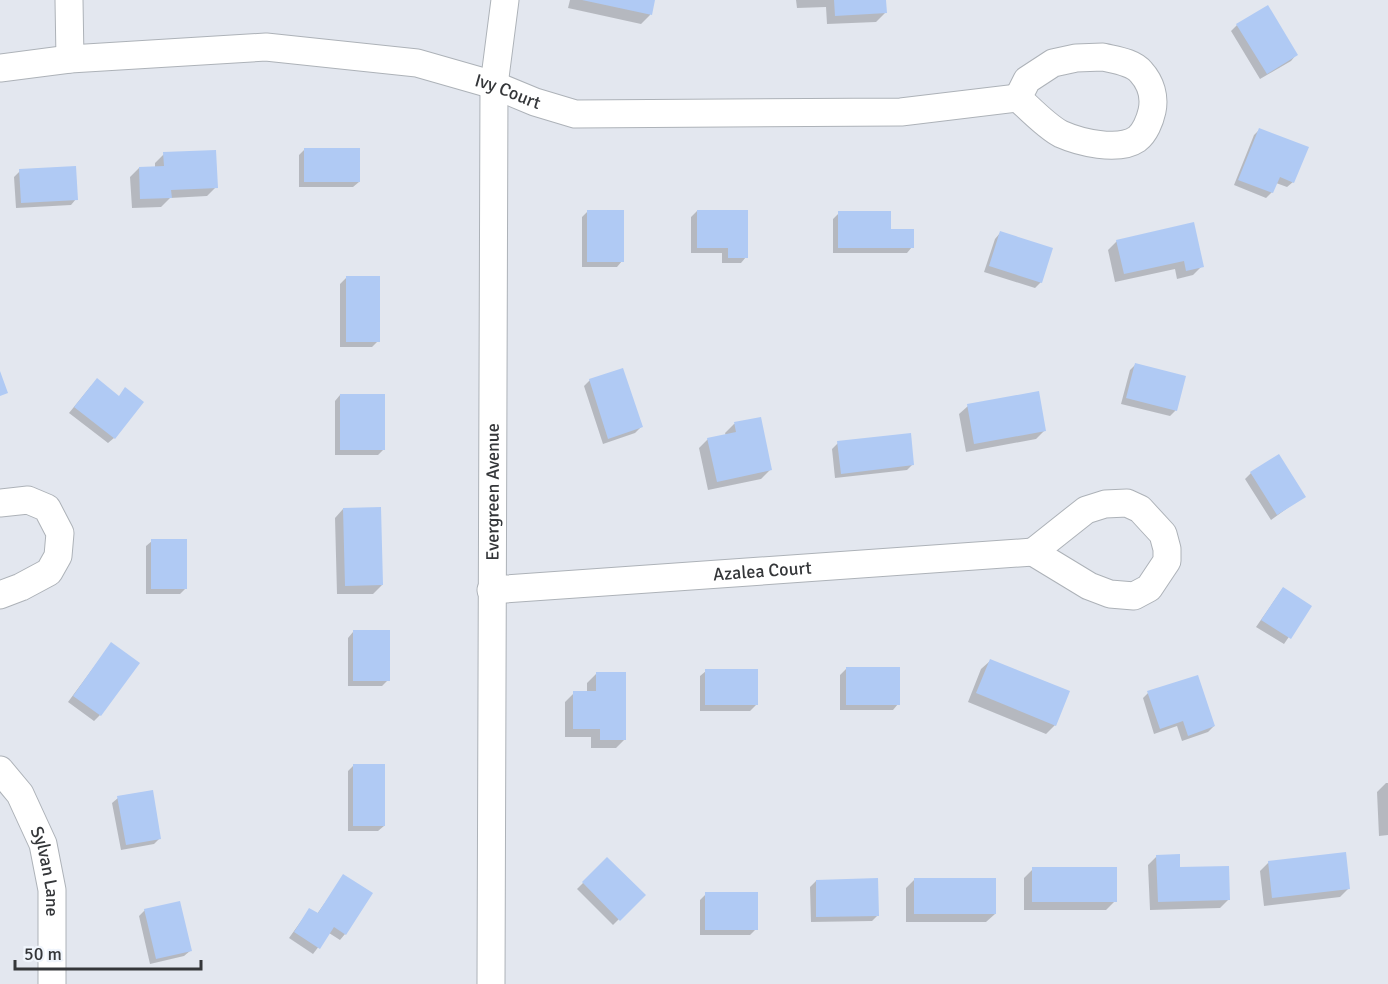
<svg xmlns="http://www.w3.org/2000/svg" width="1388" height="984" font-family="Signika,sans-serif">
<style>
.shadow{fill:#0003}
.building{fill:#b0caf4}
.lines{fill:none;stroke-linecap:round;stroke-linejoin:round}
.minor-casing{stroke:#adb2b8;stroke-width:29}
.minor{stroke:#fff;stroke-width:27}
.labels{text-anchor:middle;stroke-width:4.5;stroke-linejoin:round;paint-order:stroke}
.street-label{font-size:18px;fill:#343639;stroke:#f0f5fc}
</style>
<rect width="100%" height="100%" fill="#e3e7ef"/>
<path class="shadow" d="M570,0H653L650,15L641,24L568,8Z
M796,0H884L885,13L876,22L827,24L826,7L797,8Z
M1237,25L1296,55L1291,61L1260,79L1231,31Z
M1260,129L1293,182L1287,187L1276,183L1272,192L1266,198L1234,185L1254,135Z
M305,149L359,182L353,187H299V155Z
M164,154L216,187L207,196L170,198L161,207L132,208L130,177L139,168H155V163Z
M20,171L76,199L71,205L16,208L14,177Z
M588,211L622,261L617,267H582V217Z
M697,211L746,257L741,263H722V253H691V217Z
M839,213L889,231L912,247L907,253H833V219Z
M1000,233L1041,282L1035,288L984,272L995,239Z
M1117,241L1202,266L1193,275L1177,279L1175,269L1115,282L1108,250Z
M346,278L378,341L372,347H340V284Z
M1136,364L1176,410L1170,416L1121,404L1130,370Z
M590,380L641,427L635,433L603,444L584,386Z
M91,386L118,397L114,438L108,443L69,413Z
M340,395L384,449L378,455H335V401Z
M968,406L1045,430L1036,439L966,452L959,414Z
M759,419L770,470L761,479L708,490L699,448L708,439L726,436L725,433L734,424Z
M838,443L913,464L907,470L835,478L832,449Z
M1251,473L1304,496L1271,520L1245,479Z
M343,509L382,585L373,594H337L335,518Z
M152,541L186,588L180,594H146V546Z
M1283,588L1310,606L1284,644L1256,627Z
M353,632L388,680L382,686H348V638Z
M111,644L100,715L94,721L68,702Z
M990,661L1055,725L1046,734L968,702L981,669Z
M846,669L898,704L893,710H840V675Z
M706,671L756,705L750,711H700V676Z
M596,674L625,739L616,748H591V737H565V702L574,693H587V683Z
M1148,693L1214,726L1208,732L1182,741L1177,726L1154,734L1143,698Z
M353,766L384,826L378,831H348V771Z
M1386,783H1388V835L1379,836L1377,792Z
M118,798L160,838L154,844L121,850L112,803Z
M1157,856L1179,869L1229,899L1220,908L1150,910L1148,865Z
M607,859L643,895L613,925L577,889Z
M1269,862L1348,889L1340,897L1264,906L1260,871Z
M1033,869L1115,901L1106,910H1024V878Z
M344,876L345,934L340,940L329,933L313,954L289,938L309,910L317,914Z
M915,879L995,914L986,922H906V888Z
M816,881L878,915L872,921L811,922L810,887Z
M706,894L756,929L750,935H700V900Z
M145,910L190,951L184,956L150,964L139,916Z"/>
<path class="building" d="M582,0H655L652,15Z
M834,0H886L887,13L835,16Z
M1268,5L1298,55L1267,74L1236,24Z
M1259,128L1309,147L1294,183L1280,177L1273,193L1238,180Z
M304,148H360V182H304Z
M216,150L218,188L171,190L172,198L140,199L139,167L164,166L163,152Z
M76,166L78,200L21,203L19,169Z
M587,210H624V262H587Z
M697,210H748V258H728V248H697Z
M838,211H891V229H914V248H838Z
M1194,222L1204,267L1186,271L1184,261L1124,274L1116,240Z
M1000,231L1053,248L1042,283L989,266Z
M346,276H380V342H346Z
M1135,363L1186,376L1177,411L1126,398Z
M623,368L643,427L608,439L589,379Z
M0,371L8,393L0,396Z
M97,378L119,396L125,387L144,402L115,439L74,407Z
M1039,391L1046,431L974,444L967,404Z
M340,394H385V450H340Z
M761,417L772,470L717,482L707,438L736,432L734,422Z
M911,433L914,465L841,474L837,441Z
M1279,454L1306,497L1277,515L1250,472Z
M381,507L383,585L345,586L343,508Z
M151,539H187V589H151Z
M1283,587L1312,606L1291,639L1261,620Z
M353,630H390V681H353Z
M111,642L140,663L101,716L73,696Z
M990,659L1070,691L1056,726L976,693Z
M846,667H900V705H846Z
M705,669H758V705H705Z
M596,672H626V740H600V729H573V691H596Z
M1198,675L1215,726L1188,736L1183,721L1160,729L1147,691Z
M353,764H385V826H353Z
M153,790L161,839L126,845L117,796Z
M1346,852L1350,889L1272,898L1268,861Z
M1180,854V867L1229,866L1230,900L1158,902L1156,855Z
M607,857L646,895L620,921L582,882Z
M1032,867H1117V902H1032Z
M343,874L373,893L346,935L334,927L320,949L294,932L309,908L318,913Z
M878,878L879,916L816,917V880Z
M914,878H996V914H914Z
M705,892H758V930H705Z
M180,901L192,951L156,959L144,909Z"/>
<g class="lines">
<g class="minor-casing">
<g id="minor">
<path d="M69,0L70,59"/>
<path d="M1103,57C1115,60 1133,62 1141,72C1151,83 1155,97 1152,111C1150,120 1145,133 1137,139C1118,152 1079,142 1061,134C1047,127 1030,109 1018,98L1027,80L1053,63L1076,58Z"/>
<path id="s1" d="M0,68L70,59L266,47L417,63L494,85L535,102L575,114L901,112L1018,98"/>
<path d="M0,503L28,500L47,508L60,533L58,556L49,572L21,587L0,595"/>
<path d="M1127,503L1140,509L1163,534L1167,549V561L1149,588L1134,596L1110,594L1089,586L1033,552L1086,510L1105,504Z"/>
<path id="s2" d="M491,590L1033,552"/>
<path id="s3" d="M0,770L20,794L43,844L52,890V984"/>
<path id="s4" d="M491,984L494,85L505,0"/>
</g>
</g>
<use href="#minor" class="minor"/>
</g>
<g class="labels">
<g class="street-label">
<text dy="6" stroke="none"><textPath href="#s1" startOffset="514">Ivy Court</textPath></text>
<text dy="6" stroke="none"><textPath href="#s4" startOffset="492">Evergreen Avenue</textPath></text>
<text dy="6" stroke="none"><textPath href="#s2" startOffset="272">Azalea Court</textPath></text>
<text dy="6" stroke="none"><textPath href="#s3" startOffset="114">Sylvan Lane</textPath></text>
</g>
</g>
<path d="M15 960v9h186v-9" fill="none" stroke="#343639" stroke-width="3"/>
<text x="24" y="960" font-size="18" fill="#343639" stroke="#f0f5fc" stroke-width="4.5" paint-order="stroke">50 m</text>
</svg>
